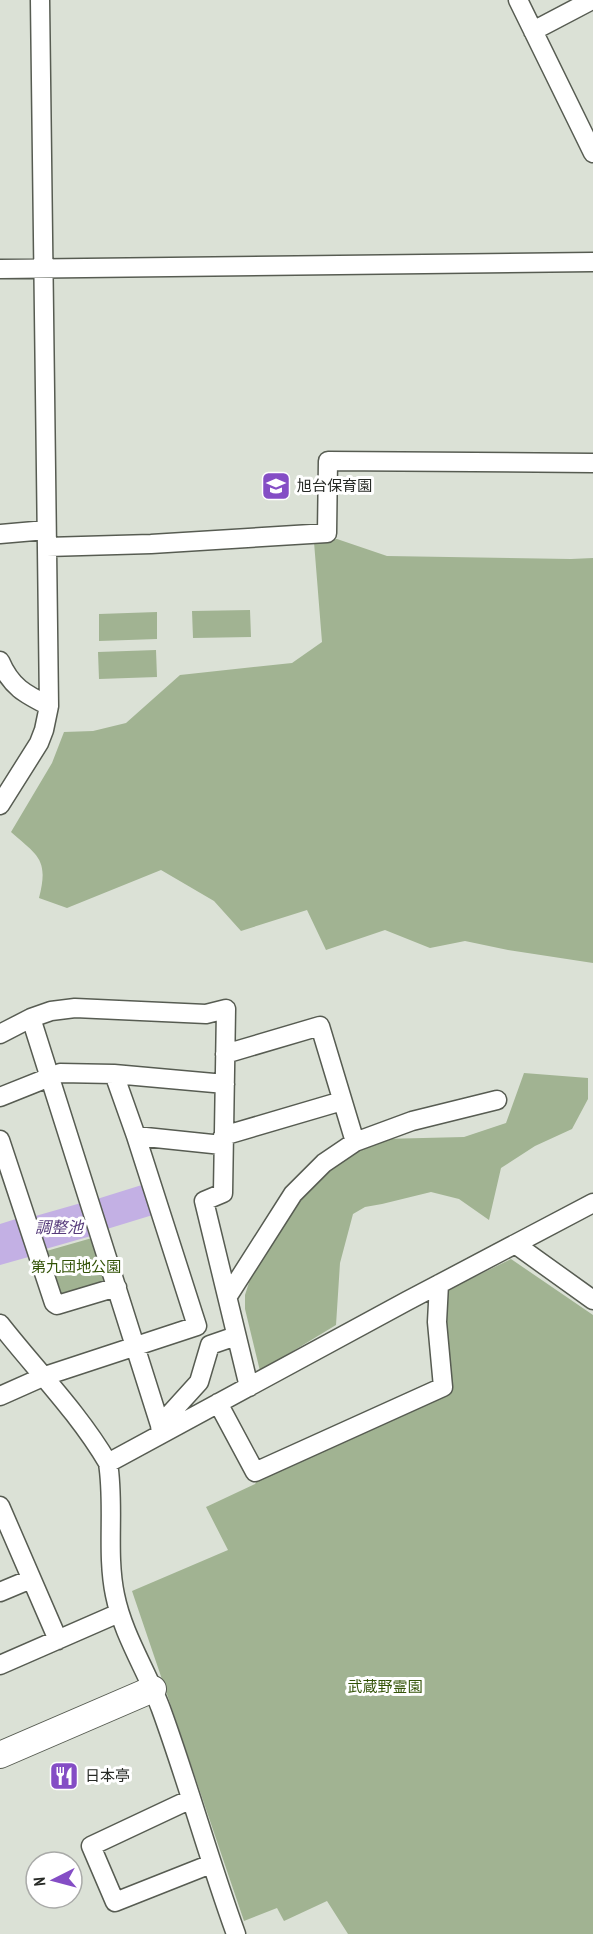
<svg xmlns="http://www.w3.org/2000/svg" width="593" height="1934" font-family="'PT Sans Narrow','Noto Sans JP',sans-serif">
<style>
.green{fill:#a1b392}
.water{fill:#c3b0e4}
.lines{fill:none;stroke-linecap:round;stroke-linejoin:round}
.street-casing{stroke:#575c52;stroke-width:21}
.secondary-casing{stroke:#575c52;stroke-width:28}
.street{stroke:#fff;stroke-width:18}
.secondary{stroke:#fff;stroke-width:26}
.labels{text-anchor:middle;stroke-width:6;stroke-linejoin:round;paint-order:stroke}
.poi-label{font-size:15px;fill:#272a26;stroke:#fff;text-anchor:start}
.park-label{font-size:15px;fill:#335307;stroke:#fff}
.water-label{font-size:16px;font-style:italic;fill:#563b7b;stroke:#fff}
</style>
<rect width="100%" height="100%" fill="#dbe1d6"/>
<path class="green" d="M337,539L387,556L571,559L593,558V963L508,950L465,941L430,948L385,930L326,950L307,910L241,931L214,901L161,870L67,908L39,898C49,859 38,856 11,832L52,763L64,732L93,731L126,723L180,675L292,663L322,642L314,542Z
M250,610L251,637L193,638L192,611Z
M157,612V639L99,641V614Z
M156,650L157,677L99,679L98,652Z
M524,1073L588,1078V1099L572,1129L535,1146L501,1168L489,1220L459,1199L431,1192L382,1204L365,1207L353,1214L340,1263L336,1325L260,1371L245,1309V1295L255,1264L308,1186L354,1151L382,1139L464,1137L506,1123Z
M92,1238L107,1283L59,1299L43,1252Z
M511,1259L593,1315V1934H348L327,1901L284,1921L277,1908L244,1921L132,1591L228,1550L206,1507L255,1484L261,1474L448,1391L444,1292Z"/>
<path class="water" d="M145,1184L156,1214L107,1229L97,1199Z
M81,1203L91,1236L42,1250L32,1217Z
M19,1218L32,1256L0,1265V1224Z"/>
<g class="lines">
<g class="street-casing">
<path id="street" d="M518,0L593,153
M533,31L592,0
M0,269L593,262
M0,534L46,530
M47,547L151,544L327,533L328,461L593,463
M0,661C11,687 25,694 49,706
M0,805L39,743L44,730L49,706L40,0
M31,1018L160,1425L161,1434
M0,1034L31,1018L51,1011L75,1008L206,1014L226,1009L223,1193L204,1201L249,1387
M225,1054L320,1026L355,1142
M0,1097L60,1073L114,1074L225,1084
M136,1136L222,1145
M223,1136L342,1101
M0,1140L54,1303L57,1305L117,1287
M515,1244L593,1300
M228,1296L293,1194L324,1163L355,1142L412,1121L497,1100
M0,1324C36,1370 78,1412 108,1463C115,1506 106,1552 115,1595C123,1635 147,1671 161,1709C188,1783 209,1860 236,1934
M0,1396L45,1376L197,1326L136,1136L114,1074
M218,1403L255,1472L443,1387L437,1322L439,1284
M160,1425L199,1382L210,1345L236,1336
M108,1463L407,1301L593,1203
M0,1506L58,1640
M0,1592L31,1579
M0,1665L119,1613
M191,1799L91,1846L115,1902L211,1864"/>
</g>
<g class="secondary-casing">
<path id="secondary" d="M0,1755L153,1689"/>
</g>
<use href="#street" class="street"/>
<use href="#secondary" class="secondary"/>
</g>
<defs>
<g id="school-square" transform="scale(1.5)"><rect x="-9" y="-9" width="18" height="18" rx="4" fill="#844dc5" stroke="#fff"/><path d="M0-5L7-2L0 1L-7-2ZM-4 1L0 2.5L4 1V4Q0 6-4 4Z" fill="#fff"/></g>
<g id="restaurant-square" transform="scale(1.5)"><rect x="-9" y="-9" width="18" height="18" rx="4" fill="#844dc5" stroke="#fff"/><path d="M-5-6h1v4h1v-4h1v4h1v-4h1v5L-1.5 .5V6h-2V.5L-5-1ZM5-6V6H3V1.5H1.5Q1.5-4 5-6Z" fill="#fff"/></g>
</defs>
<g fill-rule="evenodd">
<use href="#school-square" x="276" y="486"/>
<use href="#restaurant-square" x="64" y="1776"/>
</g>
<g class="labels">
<g class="poi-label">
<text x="297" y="491">旭台保育園</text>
<text x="85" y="1781">日本亭</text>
</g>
<g class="park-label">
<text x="76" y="1272">第九団地公園</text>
<text x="385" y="1692">武蔵野霊園</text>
</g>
<g class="water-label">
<text x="59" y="1233">調整池</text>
</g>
</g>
<g transform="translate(54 1880) rotate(264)"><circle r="28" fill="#ffffff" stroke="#a9aaa8" stroke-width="1.5"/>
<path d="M0-4.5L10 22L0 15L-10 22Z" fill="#844dc5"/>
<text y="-9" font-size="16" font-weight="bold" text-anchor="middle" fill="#272a26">N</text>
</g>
</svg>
